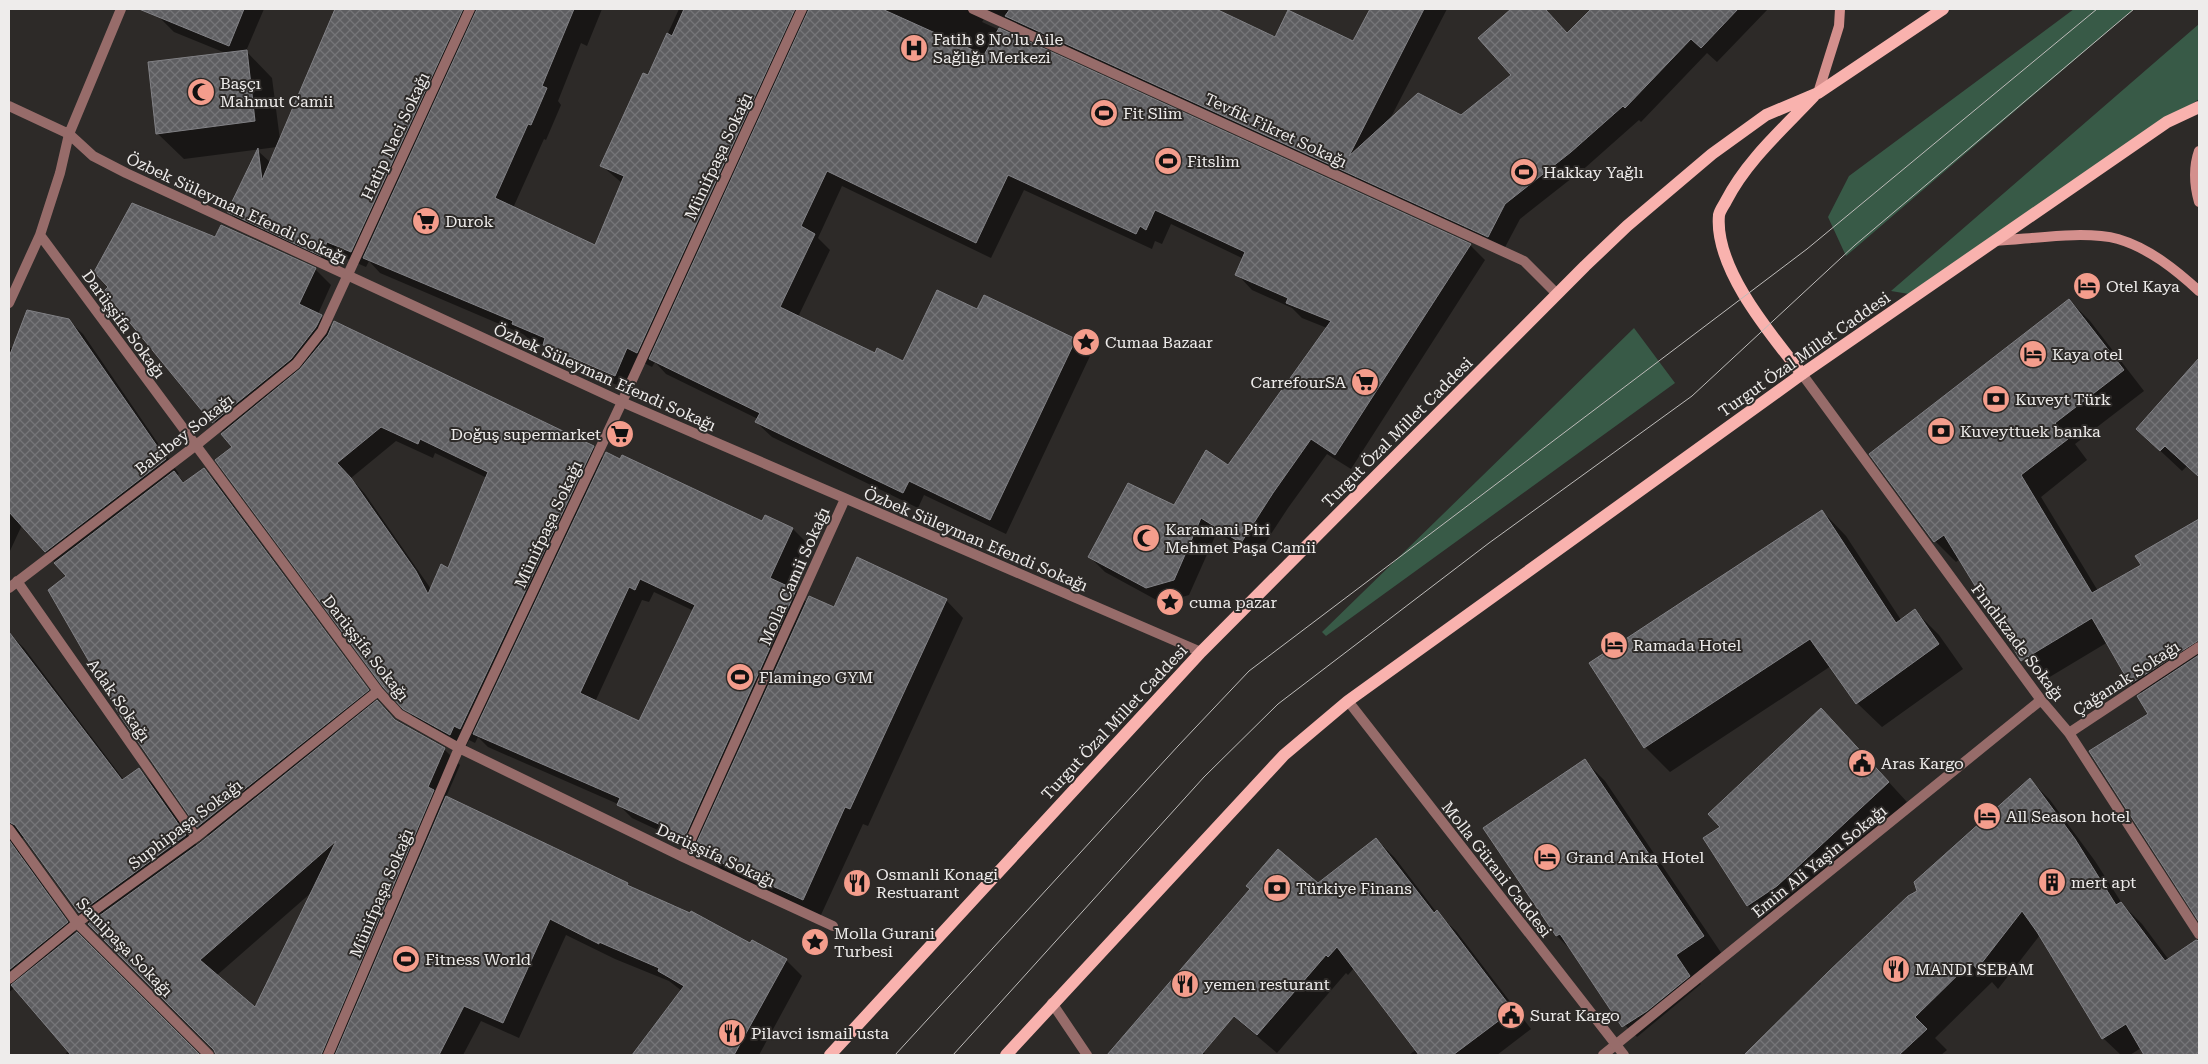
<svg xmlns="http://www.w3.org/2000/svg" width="2208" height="1064" font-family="'Roboto Serif',serif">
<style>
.grass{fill:#385a47}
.shadow{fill:#0007;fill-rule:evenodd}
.building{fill:url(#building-cross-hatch);stroke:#818185;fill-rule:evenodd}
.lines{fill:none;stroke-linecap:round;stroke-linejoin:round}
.minor{stroke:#976c6a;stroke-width:10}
.tertiary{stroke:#976c6a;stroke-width:10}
.secondary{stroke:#d4908d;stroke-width:10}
.primary{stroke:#f9b2ae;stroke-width:12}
.tram{stroke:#bebcba;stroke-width:1}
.labels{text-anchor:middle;stroke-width:4;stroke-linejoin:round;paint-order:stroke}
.poi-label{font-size:16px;fill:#eeeceb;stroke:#2d2a28;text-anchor:start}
.street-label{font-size:16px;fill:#eeeceb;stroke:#2d2a28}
</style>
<defs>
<pattern id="building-cross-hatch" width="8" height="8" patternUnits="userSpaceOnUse" patternTransform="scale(1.25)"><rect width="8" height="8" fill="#5e5e61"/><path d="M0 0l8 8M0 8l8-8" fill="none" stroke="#757578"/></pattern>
</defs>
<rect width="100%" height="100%" fill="#2d2a28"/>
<path class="grass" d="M2074,9H2134L1846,256L1828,217L1849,176Z
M2199,24V99L1921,296L1891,291Z
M1634,328L1675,383L1326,636L1322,632Z"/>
<path class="shadow" d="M164,9H264L246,51L272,78L280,140L336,9H602L587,46L581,43L558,101L561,105L546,140L544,139L513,208L595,246L622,183L602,166L648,77L679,9H1213L1276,39L1354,43L1371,9H1447L1390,119L1461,117L1512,75L1480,39L1512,9H1545L1568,34L1593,9H1768L1717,62L1707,53L1641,122L1639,120L1586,167L1520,219L1503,251L984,19L982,22L1470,245L1485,260L1351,469L1327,454L1288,508L1256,557L1217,532L1189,595L1162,603L1105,572L1090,557L1174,506L1229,467L1327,328L1302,318L1292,308L1252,290L1237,274L1244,259L1171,224L1162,244L1155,241L1152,249L1024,190L991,258L842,186L818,238L830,250L798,317L875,354L903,363L978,311L1075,340L1090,356L1006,534L924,495L918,508L772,437L756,422L758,419L666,374L655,362L652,367L642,362L631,391L559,360L545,346L529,339L523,334L380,273L369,261L366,267L343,257L337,270L244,227L229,212L258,151L270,162L277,147L184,159L157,133L228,54L174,32L160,18Z
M216,239L315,269L331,285L318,314L332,328L593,447L604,459L763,522L765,516L793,529L806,542L785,587L796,591L807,603L835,609L946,600L963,618L868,826L863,824L820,917L724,872L706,855L708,851L701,843L698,849L632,818L618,804L488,747L478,737L475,743L469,740L465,749L420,723L404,708L224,433L106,291ZM396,441L433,458L435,453L487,478L449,569L431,589L365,494L351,478ZM654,592L694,611L640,723L595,702L642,600L649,602Z
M2069,300L2090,321L2144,391L2075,444L2087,460L2041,497L2098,591L2142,566L2137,557L2199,520V919L2091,752L2149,714L2142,694L2131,683L2108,642L2043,681L2022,660L1960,559L1956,562L1935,541L1871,455Z
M68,320L83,334L179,474L177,475L185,483L204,469L216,482L379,704L397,722L444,749L460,765L446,797L627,884L632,889L786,960L802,976L759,1055H634L682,991L669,981L615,959L566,935L519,1038L481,1021L463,1055H217L215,1049L79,913L25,838H21L18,850L81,939L198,1055H67L66,1053L69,1051L15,988L9,992V633L24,648L124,780L139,770L154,785L197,846L209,837L198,826L122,716L67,576L22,525L9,553V347L13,349ZM312,892L255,1009L216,976Z
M2199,360V478L2187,466L2182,471L2137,429Z
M1822,511L1846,536L1901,620L1915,611L1939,635L1963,669L1882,727L1857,703L1831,666L1670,772L1645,747Z
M1840,729L1907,802L1796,905L1767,925L1748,906L1705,839L1722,827Z
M1585,761L1605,781L1724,957L1696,976L1701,984L1637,1037L1616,1016L1573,952L1557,936L1485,828Z
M2030,780L2050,800L2095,861L2123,905L2142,924L2169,960L2199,941V1055H2145L2141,1048L2130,1055H2121L2103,1038L2040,935L1998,989L1992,982L1935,1038L1947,1050L1941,1055H1745L1829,973L1918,891Z
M1376,839L1395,858L1437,913L1456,931L1531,1029L1497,1055H1409L1417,1049L1355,967L1348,975L1346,973L1277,1053L1201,989L1317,884Z
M1157,999L1179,1022L1206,1055H1109Z"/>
<path class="building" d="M139,9H244L229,46Z
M335,9H463L351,252L327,242L321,256L227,212L258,148L262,180Z
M477,9H574L542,86L547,88L531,125L528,124L495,198L595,245L624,176L600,166L643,73L648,75L667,33L672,36L684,9H795L637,353L627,348L615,376L543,345L545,338L512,324L513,321L363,258Z
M809,9H882L984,55L999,28L1471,244L1335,455L1311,439L1273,493L1241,543L1201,518L1174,580L1146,588L1088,557L1128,483L1174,505L1206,450L1228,465L1331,321L1286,303L1288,298L1235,275L1245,252L1155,210L1146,230L1140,226L1136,234L1008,175L976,243L827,171L801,226L815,234L780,307L875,353L877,348L903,361L937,290L977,309L984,295L1076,339L990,520L909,481L903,493L755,422L760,413L649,359Z
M1010,9H1216L1275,37L1288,10L1353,41L1370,9H1424L1349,156L1418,93L1461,115L1511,75L1478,38L1511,9H1545L1567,33L1591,9H1738L1701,48L1691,39L1625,108L1623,106L1571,152L1505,204L1488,237L1005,16Z
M247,50L255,121L156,134L148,62Z
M132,203L215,237L221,225L316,268L299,304L322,315L316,327L291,359L212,423L104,291L108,287L94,272Z
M2069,299L2124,370L2055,423L2068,439L2021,475L2092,593L2141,565L2135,556L2199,519V640L2130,684L2092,618L2021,661L1944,535L1934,542L1869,454Z
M27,310L69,319L166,459L45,552L9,512V357Z
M334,321L594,446L460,729L454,726L450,735L403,709L383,687L215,460L232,447L221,434L300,369L328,335ZM381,427L418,444L420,439L488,472L448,568L441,564L428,594L416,571L351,478L337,463Z
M2199,358V477L2165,446L2160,451L2136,429Z
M606,452L620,459L622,455L762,521L765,515L793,528L770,578L796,590L685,836L617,805L620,798L473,734ZM640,579L695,605L639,721L580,693L629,587L635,590Z
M204,468L369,690L197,827L121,717L48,590L66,576L54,563L174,471L183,483Z
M1822,510L1896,623L1915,609L1939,644L1856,704L1810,639L1644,748L1589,663Z
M857,557L947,599L850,809L845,807L803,900L705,855L708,847L697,842L809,596L834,607Z
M9,632L122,780L139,768L186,835L79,913L15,825L9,822Z
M2199,655V922L2089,751L2148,714L2137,696Z
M377,700L395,720L445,748L428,787L434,790L321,1055H216L214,1050L88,924L200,843ZM336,841L255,1007L200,960Z
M1821,708L1889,782L1777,886L1747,906L1703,838L1720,827L1708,814Z
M1585,759L1704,936L1676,955L1690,976L1647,1011L1622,1027L1560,934L1556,936L1483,828Z
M2030,778L2075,839L2116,905L2121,902L2165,961L2196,940L2199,941V1055H2144L2126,1024L2102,1039L2037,932L2022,911L1977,969L1971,962L1915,1017L1927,1029L1899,1055H1744L1828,972L1908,896L1917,891L1914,882Z
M446,796L599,869L628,883L627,885L690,913L691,911L750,943L752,940L787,959L734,1055H632L684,986L658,971L659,968L599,942V944L550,919L503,1023L464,1006L439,1055H335Z
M1376,838L1434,913L1437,910L1513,1010L1453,1055H1419L1337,947L1328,957L1326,955L1257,1035L1234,1016L1201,1055H1107L1250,889L1246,886L1278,849L1318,883Z
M9,840L68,922L9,970Z
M77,932L200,1055H71L11,985Z"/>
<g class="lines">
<path class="minor" d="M973,9L1524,261L1557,294
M40,235L378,691L399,714L459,748L683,857L833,926
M9,303L40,235L60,173L69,134
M1802,374L2041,700L2069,733L2199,934
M17,581L196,837
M9,588L195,446L296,364L322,331L470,9
M2069,733L2199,647
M9,829L77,923L209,1055
M683,857L845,499
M9,979L77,923L196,837L378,691
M1052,1003L1087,1055
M328,1055L459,748L622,402L802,9
M1603,1055L2041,700"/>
<path class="tertiary" d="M9,106L69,134L93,156L126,173L622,402L1201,652
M69,134L121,9
M1348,701L1624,1055"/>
<path class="secondary" d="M1818,93L1839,26L1840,9
M2199,151C2193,168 2194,184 2199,202
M1995,241C2031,239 2084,230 2118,239C2149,248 2176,270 2199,291"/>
<path class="primary" d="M1802,374C1771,335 1714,268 1719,215C1720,210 1724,205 1726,201C1747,160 1783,129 1814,96
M830,1055L1201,652L1585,266L1627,226L1712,154L1766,115L1818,93L1943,9
M1006,1055L1284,755L1348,701L1802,374L2167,122L2199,107"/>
<path class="tram" d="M895,1055L1178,746L1249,671L1807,249L2097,9
M953,1055L1204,777L1278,704L1489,543L1692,396L1855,245L2134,9"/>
</g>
<defs>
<g id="hospital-disc" transform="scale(1.4375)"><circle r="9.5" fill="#f49d8c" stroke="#2d2a28"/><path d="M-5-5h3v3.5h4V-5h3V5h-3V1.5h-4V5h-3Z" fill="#111"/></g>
<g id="mosque-disc" transform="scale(1.4375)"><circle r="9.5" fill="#f49d8c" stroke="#2d2a28"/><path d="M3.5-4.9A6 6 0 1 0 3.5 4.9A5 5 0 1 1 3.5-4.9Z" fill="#111"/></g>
<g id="stadium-disc" transform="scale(1.4375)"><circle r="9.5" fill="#f49d8c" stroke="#2d2a28"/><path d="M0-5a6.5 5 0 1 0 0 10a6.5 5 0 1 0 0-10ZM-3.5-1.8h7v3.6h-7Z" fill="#111"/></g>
<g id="supermarket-disc" transform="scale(1.4375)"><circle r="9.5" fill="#f49d8c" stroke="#2d2a28"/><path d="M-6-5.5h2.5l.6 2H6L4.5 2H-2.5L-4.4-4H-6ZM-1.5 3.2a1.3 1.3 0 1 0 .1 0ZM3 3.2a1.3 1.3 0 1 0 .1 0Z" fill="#111"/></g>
<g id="hotel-disc" transform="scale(1.4375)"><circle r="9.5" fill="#f49d8c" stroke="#2d2a28"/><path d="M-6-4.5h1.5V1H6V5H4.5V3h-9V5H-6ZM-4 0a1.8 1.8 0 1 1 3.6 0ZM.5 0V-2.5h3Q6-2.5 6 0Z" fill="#111"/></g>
<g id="sight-disc" transform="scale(1.4375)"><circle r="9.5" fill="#f49d8c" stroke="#2d2a28"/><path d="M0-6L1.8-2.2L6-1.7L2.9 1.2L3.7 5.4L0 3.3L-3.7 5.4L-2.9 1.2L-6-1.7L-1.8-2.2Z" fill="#111"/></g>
<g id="bank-disc" transform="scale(1.4375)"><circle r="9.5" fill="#f49d8c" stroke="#2d2a28"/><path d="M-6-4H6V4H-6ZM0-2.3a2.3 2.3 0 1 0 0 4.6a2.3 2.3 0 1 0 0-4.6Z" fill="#111"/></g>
<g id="civic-disc" transform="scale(1.4375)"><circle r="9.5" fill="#f49d8c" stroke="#2d2a28"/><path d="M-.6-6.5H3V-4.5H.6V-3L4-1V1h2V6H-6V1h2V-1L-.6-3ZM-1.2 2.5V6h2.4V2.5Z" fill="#111"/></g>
<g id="building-disc" transform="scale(1.4375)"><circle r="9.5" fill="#f49d8c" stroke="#2d2a28"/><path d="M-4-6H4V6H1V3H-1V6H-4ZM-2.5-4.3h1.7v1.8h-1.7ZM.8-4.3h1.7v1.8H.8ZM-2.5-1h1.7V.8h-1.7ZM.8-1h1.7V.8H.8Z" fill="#111"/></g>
<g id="restaurant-disc" transform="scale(1.4375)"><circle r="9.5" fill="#f49d8c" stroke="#2d2a28"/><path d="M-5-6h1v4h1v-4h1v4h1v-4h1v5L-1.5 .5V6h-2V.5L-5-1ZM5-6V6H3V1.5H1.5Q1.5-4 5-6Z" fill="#111"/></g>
</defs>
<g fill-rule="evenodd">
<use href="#hospital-disc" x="914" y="48"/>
<use href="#mosque-disc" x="201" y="92"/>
<use href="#stadium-disc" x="1104" y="113"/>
<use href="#stadium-disc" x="1168" y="161"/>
<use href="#stadium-disc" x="1524" y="172"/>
<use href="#supermarket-disc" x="426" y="221"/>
<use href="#hotel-disc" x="2087" y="286"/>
<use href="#sight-disc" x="1086" y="342"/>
<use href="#hotel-disc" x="2033" y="354"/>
<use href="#supermarket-disc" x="1365" y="382"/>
<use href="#bank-disc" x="1996" y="399"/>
<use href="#bank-disc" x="1941" y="431"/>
<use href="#supermarket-disc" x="620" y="434"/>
<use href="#mosque-disc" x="1146" y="538"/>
<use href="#sight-disc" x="1170" y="602"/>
<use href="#hotel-disc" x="1614" y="645"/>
<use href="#stadium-disc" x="740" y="677"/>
<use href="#civic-disc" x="1862" y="763"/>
<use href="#hotel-disc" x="1987" y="816"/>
<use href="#hotel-disc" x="1547" y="857"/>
<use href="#building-disc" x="2052" y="882"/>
<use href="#restaurant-disc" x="857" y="883"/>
<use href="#bank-disc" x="1277" y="888"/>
<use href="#sight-disc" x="815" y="942"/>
<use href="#stadium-disc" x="406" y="959"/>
<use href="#restaurant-disc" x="1896" y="969"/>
<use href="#restaurant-disc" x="1185" y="984"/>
<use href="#civic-disc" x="1511" y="1015"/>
<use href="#restaurant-disc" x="732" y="1033"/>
</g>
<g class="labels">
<g class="poi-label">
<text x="933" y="45">Fatih 8 No'lu Aile<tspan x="933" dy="18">Sağlığı Merkezi</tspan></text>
<text x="220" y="89">Başçı<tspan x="220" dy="18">Mahmut Camii</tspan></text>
<text x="1123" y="119">Fit Slim</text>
<text x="1187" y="167">Fitslim</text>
<text x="1543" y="178">Hakkay Yağlı</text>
<text x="445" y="227">Durok</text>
<text x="2106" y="292">Otel Kaya</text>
<text x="1105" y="348">Cumaa Bazaar</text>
<text x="2052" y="360">Kaya otel</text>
<text x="1346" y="388" text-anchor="end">CarrefourSA</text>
<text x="2015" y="405">Kuveyt Türk</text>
<text x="1960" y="437">Kuveyttuek banka</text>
<text x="601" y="440" text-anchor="end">Doğuş supermarket</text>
<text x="1165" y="535">Karamani Piri<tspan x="1165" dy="18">Mehmet Paşa Camii</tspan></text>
<text x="1189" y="608">cuma pazar</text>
<text x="1633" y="651">Ramada Hotel</text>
<text x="759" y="683">Flamingo GYM</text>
<text x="1881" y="769">Aras Kargo</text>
<text x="2006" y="822">All Season hotel</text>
<text x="1566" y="863">Grand Anka Hotel</text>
<text x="876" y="880">Osmanli Konagi<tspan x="876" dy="18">Restuarant</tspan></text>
<text x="2071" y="888">mert apt</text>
<text x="1296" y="894">Türkiye Finans</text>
<text x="834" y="939">Molla Gurani<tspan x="834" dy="18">Turbesi</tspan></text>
<text x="425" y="965">Fitness World</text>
<text x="1915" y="975">MANDI SEBAM</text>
<text x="1204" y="990">yemen resturant</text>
<text x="1530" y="1021">Surat Kargo</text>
<text x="751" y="1039">Pilavci ismail usta</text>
</g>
<g class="street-label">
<text transform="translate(1276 130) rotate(25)" y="6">Tevfik Fikret Sokağı</text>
<text transform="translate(395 136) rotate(-65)" y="6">Hatip Naci Sokağı</text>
<text transform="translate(718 156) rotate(-65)" y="6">Münifpaşa Sokağı</text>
<text transform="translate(237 208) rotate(25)" y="6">Özbek Süleyman Efendi Sokağı</text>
<text transform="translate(124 324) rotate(54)" y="6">Darüşşifa Sokağı</text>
<text transform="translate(1804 354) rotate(-35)" y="6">Turgut Özal Millet Caddesi</text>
<text transform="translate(605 377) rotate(24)" y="6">Özbek Süleyman Efendi Sokağı</text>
<text transform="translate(1397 432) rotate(-45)" y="6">Turgut Özal Millet Caddesi</text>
<text transform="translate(184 434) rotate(-38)" y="6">Bakibey Sokağı</text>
<text transform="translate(548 524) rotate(-65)" y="6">Münifpaşa Sokağı</text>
<text transform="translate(976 539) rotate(23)" y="6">Özbek Süleyman Efendi Sokağı</text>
<text transform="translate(794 576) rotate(-66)" y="6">Molla Camii Sokağı</text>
<text transform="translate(2018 642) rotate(53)" y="6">Fındıkzade Sokağı</text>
<text transform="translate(366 648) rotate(52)" y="6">Darüşşifa Sokağı</text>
<text transform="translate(2126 678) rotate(-33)" y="6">Çağanak Sokağı</text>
<text transform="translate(119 700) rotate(55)" y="6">Adak Sokağı</text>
<text transform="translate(1114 722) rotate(-47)" y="6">Turgut Özal Millet Caddesi</text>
<text transform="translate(185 824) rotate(-37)" y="6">Suphipaşa Sokağı</text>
<text transform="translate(716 855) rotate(25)" y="6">Darüşşifa Sokağı</text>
<text transform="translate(1819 861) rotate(-39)" y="6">Emin Ali Yaşin Sokağı</text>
<text transform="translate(1497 869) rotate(52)" y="6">Molla Gürani Caddesi</text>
<text transform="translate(381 893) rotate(-67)" y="6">Münifpaşa Sokağı</text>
<text transform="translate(125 947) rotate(46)" y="6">Samipaşa Sokağı</text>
</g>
</g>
<rect width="2208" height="1064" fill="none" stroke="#eeeceb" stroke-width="20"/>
</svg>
